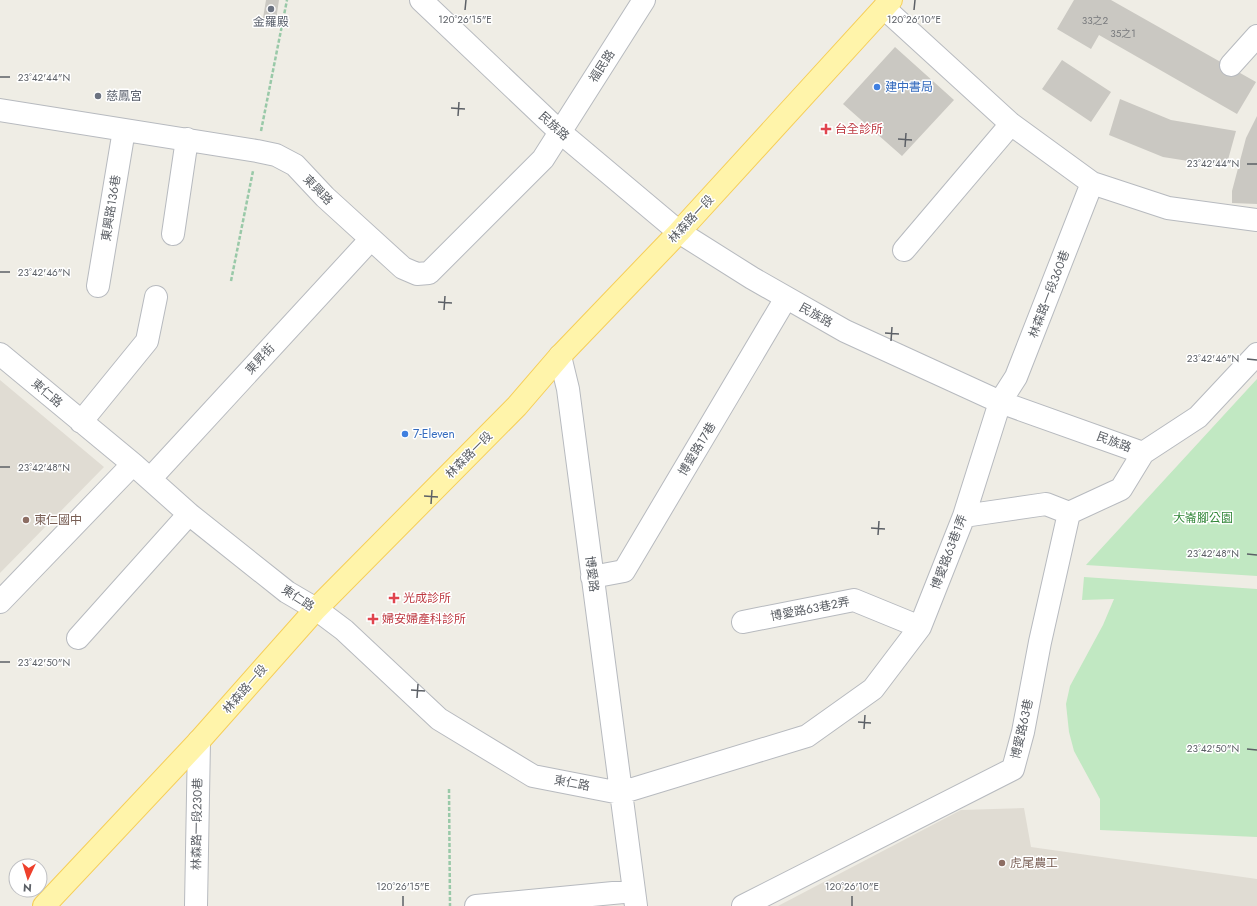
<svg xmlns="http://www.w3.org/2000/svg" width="1257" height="906" font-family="Jost,'Noto Sans TC',sans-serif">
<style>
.education{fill:#e0dcd3}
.green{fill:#c1e8c2}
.building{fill:#cac8c2}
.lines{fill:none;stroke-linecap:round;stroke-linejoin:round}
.minor-casing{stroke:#b7babf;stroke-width:24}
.major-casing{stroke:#f6ce58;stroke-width:24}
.path{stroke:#99c9a8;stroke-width:2.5;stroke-dasharray:4 2;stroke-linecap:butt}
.minor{stroke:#fff;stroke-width:22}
.major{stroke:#fff4aa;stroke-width:22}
.ticks{fill:none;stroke:#5c6066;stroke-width:1.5}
.worship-dot{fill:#6b7280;stroke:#fff;stroke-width:1.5}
.shop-dot{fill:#3f7fe0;stroke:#fff;stroke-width:1.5}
.health-dot{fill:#e0444e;stroke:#fff;stroke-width:1.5}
.education-dot{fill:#8d6e63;stroke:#fff;stroke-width:1.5}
.labels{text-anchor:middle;stroke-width:3;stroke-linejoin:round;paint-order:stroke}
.number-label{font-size:10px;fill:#787a7d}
.worship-label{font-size:12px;fill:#5b616d;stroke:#fff}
.street-label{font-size:12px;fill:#5c6066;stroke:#fff}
.shop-label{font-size:12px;fill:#366cbe;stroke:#fff;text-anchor:start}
.health-label{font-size:12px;fill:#be3a42;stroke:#fff;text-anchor:start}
.park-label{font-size:12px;fill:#328739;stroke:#fff}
.education-label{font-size:12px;fill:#785e54;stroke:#fff;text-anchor:start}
.ticks-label{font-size:10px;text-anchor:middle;fill:#5c6066;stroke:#fff;stroke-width:3;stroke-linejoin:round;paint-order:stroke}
</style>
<rect width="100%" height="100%" fill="#efede5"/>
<path class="education" d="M0,380L104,467L0,573Z
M1024,808L1031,847L1257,879V906H778L961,810Z"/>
<path class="green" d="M1257,379V576L1086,565Z
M1084,577L1257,589V837L1100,830V799L1074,751L1069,732L1066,704L1070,686L1103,625L1114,599L1082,600Z"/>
<path class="building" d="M266,0H279L276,20L263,18Z
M1074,0H1111L1256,82L1237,114L1099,35L1091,49L1057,29Z
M895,47L954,100L902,156L843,104Z
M1062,60L1111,92L1091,122L1042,89Z
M1120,99L1171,120L1236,131L1226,167L1163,157L1109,135Z
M1257,116V204L1232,203V191L1246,138Z"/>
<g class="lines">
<g class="minor-casing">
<path id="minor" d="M421,0L560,132L679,232L752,278L845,331L1000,402L1143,453
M884,8L1011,124L1092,183L1168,208L1257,220
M1231,65L1257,36
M0,110L257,151L276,155L295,165L325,197L403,268L417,274L429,273L543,159L644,0
M173,234L187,139
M904,250L1011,124
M98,286L124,130
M0,354L133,464L189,514L287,592L316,609L344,630L439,719L533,776L620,793L807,736L873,689L920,627L964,516L1000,402L1016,377L1092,183
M560,356L568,389L636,906
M81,422L147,341L156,297
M150,479L371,239
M964,516L1046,504L1069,513
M592,577L624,571L786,298
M0,602L133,464
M743,622L854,600L920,627
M78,638L189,514
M196,906L199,741
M476,906L634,891
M743,906L1013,769L1023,732L1040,642L1069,513L1121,489L1143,453L1198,417L1257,354"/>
</g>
<g class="major-casing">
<path id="major" d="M44,906L199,741L316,609L517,406L560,356L679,232L891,0"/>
</g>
<path class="path" d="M261,131L287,0
M231,281L253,171
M449,789L450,906"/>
<use href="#minor" class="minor"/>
<use href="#major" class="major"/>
</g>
<path class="ticks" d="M465,10L466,0M914,10L915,0M0,77H10M451,108L465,109M458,116L459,102M898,139L912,140M905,147L906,133M1247,164H1257M0,272H10M438,302L452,303M444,310L445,296M885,333L899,334M891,341L892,327M1247,359L1257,360M0,467H10M424,496L438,497M431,504L432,490M871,528L885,529M878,535L879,521M1247,554L1257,555M0,662H10M411,690L425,691M417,698L418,684M858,722L871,723M864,729L865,715M1247,749L1257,750M403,906V896M852,906V896"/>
<g class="worship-dot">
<circle cx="271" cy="9" r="4"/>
<circle cx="98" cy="96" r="4"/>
</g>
<g class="shop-dot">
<circle cx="877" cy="87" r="4"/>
<circle cx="405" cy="434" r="4"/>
</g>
<g class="health-dot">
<path d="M824 123h4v4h4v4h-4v4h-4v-4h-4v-4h4z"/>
<path d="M392 592h4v4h4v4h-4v4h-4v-4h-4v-4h4z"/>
<path d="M371 613h4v4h4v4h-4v4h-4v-4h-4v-4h4z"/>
</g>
<g class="education-dot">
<circle cx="26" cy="520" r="4"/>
<circle cx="1002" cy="863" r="4"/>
</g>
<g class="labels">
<g class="number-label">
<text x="1095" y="24">33之2</text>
<text x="1123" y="37">35之1</text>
</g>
<g class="worship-label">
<text x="271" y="26">金羅殿</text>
<text x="106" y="100" text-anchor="start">慈鳳宮</text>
</g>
<g class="street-label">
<text transform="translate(602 66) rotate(-57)" y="4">福民路</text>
<text transform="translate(554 126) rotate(42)" y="4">民族路</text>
<text transform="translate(318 190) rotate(46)" y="4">東興路</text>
<text transform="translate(111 208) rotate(-81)" y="4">東興路136巷</text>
<text transform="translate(691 219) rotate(-47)" y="4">林森路一段</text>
<text transform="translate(1049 294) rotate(-69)" y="4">林森路一段360巷</text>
<text transform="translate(816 315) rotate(29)" y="4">民族路</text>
<text transform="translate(260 359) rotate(-47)" y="4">東昇街</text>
<text transform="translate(47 393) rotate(40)" y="4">東仁路</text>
<text transform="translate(1114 442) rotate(20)" y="4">民族路</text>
<text transform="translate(697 449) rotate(-59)" y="4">博愛路17巷</text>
<text transform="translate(469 455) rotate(-45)" y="4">林森路一段</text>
<text transform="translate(949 552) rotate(-69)" y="4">博愛路63巷1弄</text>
<text transform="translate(592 574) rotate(83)" y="4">博愛路</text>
<text transform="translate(298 598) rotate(33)" y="4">東仁路</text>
<text transform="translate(810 609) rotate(-11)" y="4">博愛路63巷2弄</text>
<text transform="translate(245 689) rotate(-49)" y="4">林森路一段</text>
<text transform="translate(1022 729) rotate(-77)" y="4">博愛路63巷</text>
<text transform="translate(572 783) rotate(11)" y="4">東仁路</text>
<text transform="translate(197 824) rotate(-89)" y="4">林森路一段230巷</text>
</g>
<g class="shop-label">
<text x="885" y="91">建中書局</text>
<text x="413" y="438">7-Eleven</text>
</g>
<g class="health-label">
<text x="835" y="133">台全診所</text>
<text x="403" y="602">光成診所</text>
<text x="382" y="623">婦安婦產科診所</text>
</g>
<g class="park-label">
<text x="1203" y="522">大崙腳公園</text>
</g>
<g class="education-label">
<text x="34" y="524">東仁國中</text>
<text x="1010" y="867">虎尾農工</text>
</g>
</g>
<g class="ticks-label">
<text x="465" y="23">120°26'15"E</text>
<text x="914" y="23">120°26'10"E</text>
<text x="44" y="81">23°42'44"N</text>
<text x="1213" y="167">23°42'44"N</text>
<text x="44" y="276">23°42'46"N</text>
<text x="1213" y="362">23°42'46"N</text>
<text x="44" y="471">23°42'48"N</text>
<text x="1213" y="557">23°42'48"N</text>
<text x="44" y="666">23°42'50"N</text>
<text x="1213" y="752">23°42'50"N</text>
<text x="403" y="890">120°26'15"E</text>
<text x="852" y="890">120°26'10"E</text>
</g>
<g transform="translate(28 878) rotate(184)"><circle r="19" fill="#ffffff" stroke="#bebfc2"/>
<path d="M0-3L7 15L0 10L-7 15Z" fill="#ee402c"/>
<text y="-6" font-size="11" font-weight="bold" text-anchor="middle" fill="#5c6066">N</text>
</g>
</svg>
